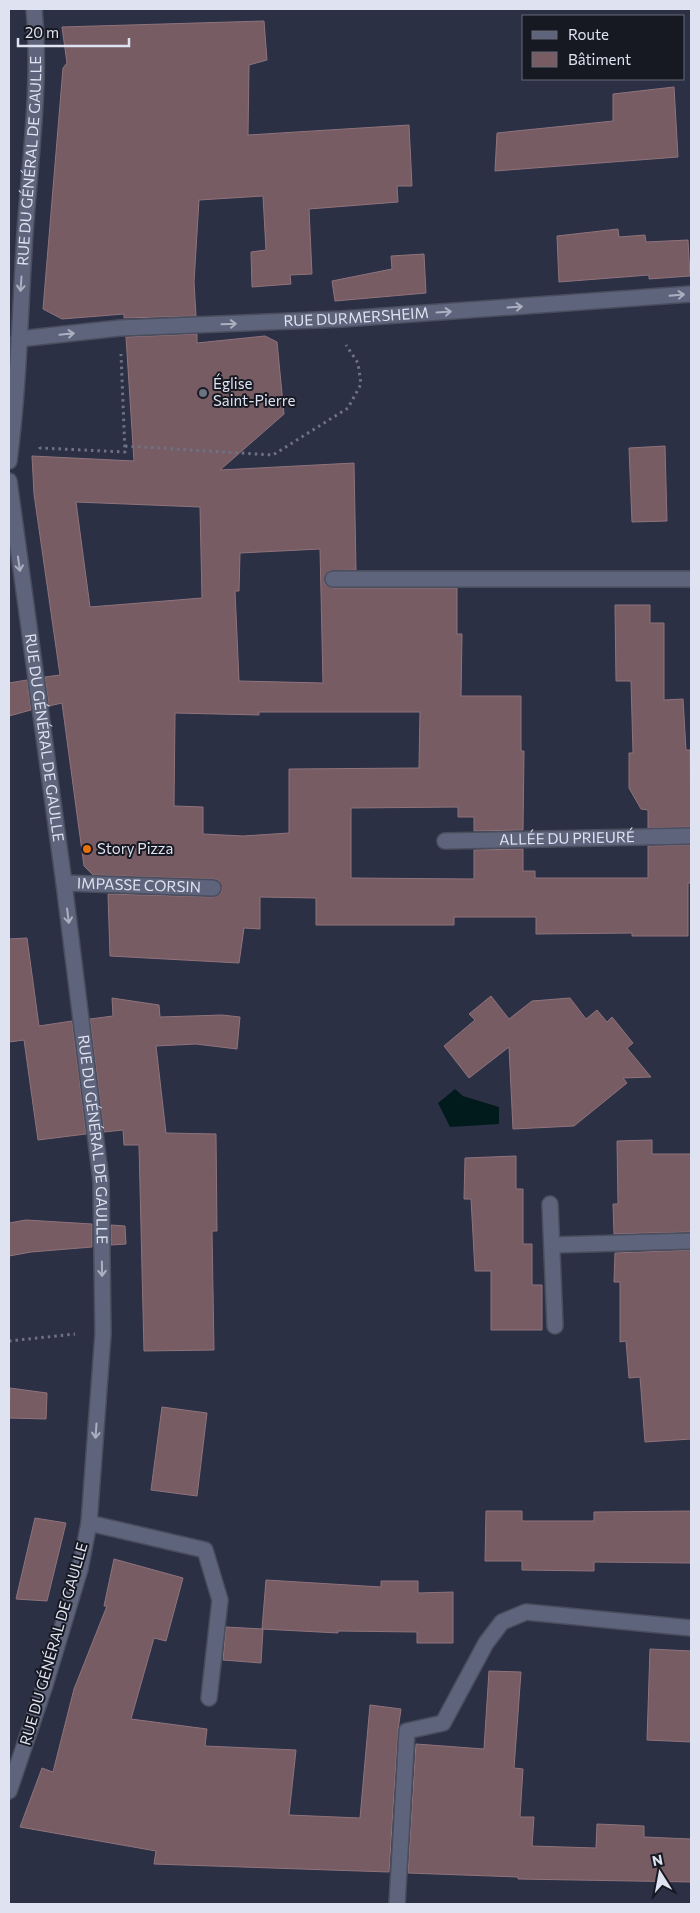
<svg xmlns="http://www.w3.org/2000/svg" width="700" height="1913" font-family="Commissioner,sans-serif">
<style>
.water{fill:#011b1d}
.building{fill:#775c64;stroke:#8f737c;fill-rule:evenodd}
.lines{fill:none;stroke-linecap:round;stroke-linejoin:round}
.lane-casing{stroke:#494d5d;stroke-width:18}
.street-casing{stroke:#494d5d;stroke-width:18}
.secondary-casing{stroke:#494d5d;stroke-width:18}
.path{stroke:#6e7284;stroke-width:3;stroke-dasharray:2.5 4;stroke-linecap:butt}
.lane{stroke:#5e647b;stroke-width:15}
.street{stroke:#5e647b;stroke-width:15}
.secondary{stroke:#5e647b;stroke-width:15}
.oneway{stroke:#abb0c1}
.worship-dot{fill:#6b7280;stroke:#171922;stroke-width:2}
.food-dot{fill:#e8710a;stroke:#171922;stroke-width:2}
.labels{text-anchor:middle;stroke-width:4;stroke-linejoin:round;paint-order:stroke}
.street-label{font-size:15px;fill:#dfe2f0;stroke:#171922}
.poi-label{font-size:15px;fill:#dfe2f0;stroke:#171922;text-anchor:start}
</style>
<rect width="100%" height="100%" fill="#2c3044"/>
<path class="water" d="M455,1089L463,1096L499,1107V1124L450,1127L438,1103Z"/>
<path class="building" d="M264,21L267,60L249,65L248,135L409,125L412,186H397L398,202L309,209L312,274L290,275L291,284L252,287L251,252L266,250L263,196L199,200L194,282L196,316L124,318V314L62,319L43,309L63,68L67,63L62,27Z
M674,87L678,157L495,171L497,133L613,121V94Z
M618,229L619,237L645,235L646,242L688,240L690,276L649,279V275L559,282L557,236Z
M424,254L426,293L335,301L332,281L392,269L391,256Z
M197,334V343L265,336L277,342L284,414L220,470L354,463L356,570L329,571L325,575V584L333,588H457V634H462L461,696H521V751H524L523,830L474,831V817H458V807L351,808V878L474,879V850L523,849V871H535V878H648V846L691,845V883H688V936H632V933L536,934V917H454V925H316V898L260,897V929L244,928L239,963L110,956L108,894L213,897L221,893L222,888L218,880L213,879L93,875L84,866L62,703L49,706L45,677L60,675L34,494L32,456L134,461L126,337ZM76,502L200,507L202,598L90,607ZM320,549L323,683L239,681L235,591H239L240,553ZM259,712H420L419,768L289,769V833L243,836L203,834V807L174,806L175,713L259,715Z
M665,446L667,521L632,522L629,448Z
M615,605H650V623H664V700L683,699L686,750H690L691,827L648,828V810L641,809L629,788V753H633L631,681H616Z
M27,680L31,710L9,716V683Z
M27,938L39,1026L72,1021L86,1134L38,1140L24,1040L9,1042V939Z
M491,996L509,1019L532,1001L570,998L586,1019L597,1010L607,1022L612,1017L633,1043L627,1048L651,1077L623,1078L627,1083L574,1126L513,1129L509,1047L469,1078L444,1046L475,1020L469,1014Z
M112,998L159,1005L160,1017L222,1015L240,1017L237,1049L196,1044L156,1046L166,1133L216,1134L217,1231H212L214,1350L144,1351L139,1145H124L123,1130L104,1132L90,1019L113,1016Z
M652,1140V1154H691V1232L614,1234L613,1204H618L617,1141Z
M516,1156V1189H523V1244H532V1285H542V1330H491V1271H475L471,1199H464L465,1158Z
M26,1220L92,1224V1247L31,1252L9,1256V1223Z
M111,1225L125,1226L126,1244L111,1245Z
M691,1250V1439L645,1442L640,1377L629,1378L626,1341L620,1342V1282H614L615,1253Z
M10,1388L47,1393L46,1419L9,1418Z
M162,1407L207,1413L197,1496L151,1490Z
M486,1511H522V1521H594V1512L691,1511V1563L594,1562V1571L522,1570V1561H485Z
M35,1518L66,1523L47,1601L16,1599Z
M114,1559L183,1578L166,1641L154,1638L131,1719L207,1729L205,1746L296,1750L289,1815L360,1818L370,1705L401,1709L398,1730L389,1872L154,1864L156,1851L20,1827L42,1768L53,1772L74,1689L107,1606H104Z
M266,1580L381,1587V1581H418V1593L453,1592V1643H417V1632L338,1631V1633L262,1629Z
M226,1627L263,1629L261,1663L223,1660Z
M650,1649L691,1651V1742L647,1740Z
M489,1671L521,1672L514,1768L523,1769L520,1817H534L532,1846L596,1848L597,1824L644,1826V1837L691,1839V1882L518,1879V1877L408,1873L416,1744L484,1749Z"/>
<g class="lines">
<g class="lane-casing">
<g id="lane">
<path d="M333,579H691"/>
<path id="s1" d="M64,883L213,888"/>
<path d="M550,1204L555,1326"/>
<path d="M552,1245L691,1241"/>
<path d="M89,1523L205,1550L220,1600L209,1698"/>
<path d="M397,1904L407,1731L443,1723L486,1643L502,1622L526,1612L691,1628"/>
</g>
</g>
<g class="street-casing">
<g id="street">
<path id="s2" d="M19,339L120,328L342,319L691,294"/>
<path id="s3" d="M445,841L691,836"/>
</g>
</g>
<g class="secondary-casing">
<g id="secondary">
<path id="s4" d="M9,461C19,385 20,309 25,233C30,159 41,83 34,9"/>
<path id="s5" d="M9,481L64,883L101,1181L103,1334L89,1523L80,1569L45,1685L9,1791"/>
</g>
</g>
<path class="path" d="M125,446L273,455L348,408L361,384L358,363L346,345
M40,447V448L125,452L121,354
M9,1341L75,1334"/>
<use href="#lane" class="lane"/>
<use href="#street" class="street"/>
<use href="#secondary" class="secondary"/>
</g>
<defs><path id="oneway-shaft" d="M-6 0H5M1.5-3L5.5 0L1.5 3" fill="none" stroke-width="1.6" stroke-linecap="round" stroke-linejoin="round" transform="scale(1.25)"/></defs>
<g class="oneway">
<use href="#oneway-shaft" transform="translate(21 284) rotate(94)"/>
<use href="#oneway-shaft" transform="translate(677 295) rotate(-5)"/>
<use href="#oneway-shaft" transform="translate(515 307) rotate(-4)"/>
<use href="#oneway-shaft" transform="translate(444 312) rotate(-4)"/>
<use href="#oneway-shaft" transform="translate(229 324) rotate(-2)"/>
<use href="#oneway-shaft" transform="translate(67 334) rotate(-6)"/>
<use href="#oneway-shaft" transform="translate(19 564) rotate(82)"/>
<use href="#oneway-shaft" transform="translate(68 916) rotate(83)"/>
<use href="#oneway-shaft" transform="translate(102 1269) rotate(89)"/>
<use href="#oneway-shaft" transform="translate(96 1431) rotate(94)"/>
</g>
<circle class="worship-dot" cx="203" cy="393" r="5"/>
<circle class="food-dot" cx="87" cy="849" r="5"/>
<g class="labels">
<g class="street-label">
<text dy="5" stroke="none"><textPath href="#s4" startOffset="301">RUE DU GÉNÉRAL DE GAULLE</textPath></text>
<text dy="5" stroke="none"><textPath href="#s2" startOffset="338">RUE DURMERSHEIM</textPath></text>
<text dy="5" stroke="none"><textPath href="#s5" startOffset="259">RUE DU GÉNÉRAL DE GAULLE</textPath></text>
<text dy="5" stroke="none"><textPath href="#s3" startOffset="122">ALLÉE DU PRIEURÉ</textPath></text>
<text dy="5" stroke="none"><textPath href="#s1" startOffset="75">IMPASSE CORSIN</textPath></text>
<text dy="5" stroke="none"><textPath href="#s5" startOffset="664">RUE DU GÉNÉRAL DE GAULLE</textPath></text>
<text transform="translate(54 1644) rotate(-74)" y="5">RUE DU GÉNÉRAL DE GAULLE</text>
</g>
<g class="poi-label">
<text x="213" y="389">Église<tspan x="213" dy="17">Saint-Pierre</tspan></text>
<text x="97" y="854">Story Pizza</text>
</g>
</g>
<rect width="700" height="1913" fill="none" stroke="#dfe2f0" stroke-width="20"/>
<rect x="522" y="15" width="162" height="65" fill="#171922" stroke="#676974"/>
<rect x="532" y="31" width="25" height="8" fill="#5e647b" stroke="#676974"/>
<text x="568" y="40" font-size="15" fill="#dfe2f0">Route</text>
<rect x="532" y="52" width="25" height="15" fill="#775c64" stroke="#676974"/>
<text x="568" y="65" font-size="15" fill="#dfe2f0">Bâtiment</text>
<g transform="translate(660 1873) rotate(349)" stroke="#171922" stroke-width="4" paint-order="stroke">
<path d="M0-4L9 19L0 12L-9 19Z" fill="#dfe2f0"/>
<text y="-8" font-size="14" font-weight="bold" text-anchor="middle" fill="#dfe2f0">N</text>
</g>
<path d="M18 38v8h111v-8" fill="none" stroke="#dfe2f0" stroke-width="2.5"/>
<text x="25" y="38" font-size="15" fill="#dfe2f0" stroke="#171922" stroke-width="4" paint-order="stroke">20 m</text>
</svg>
